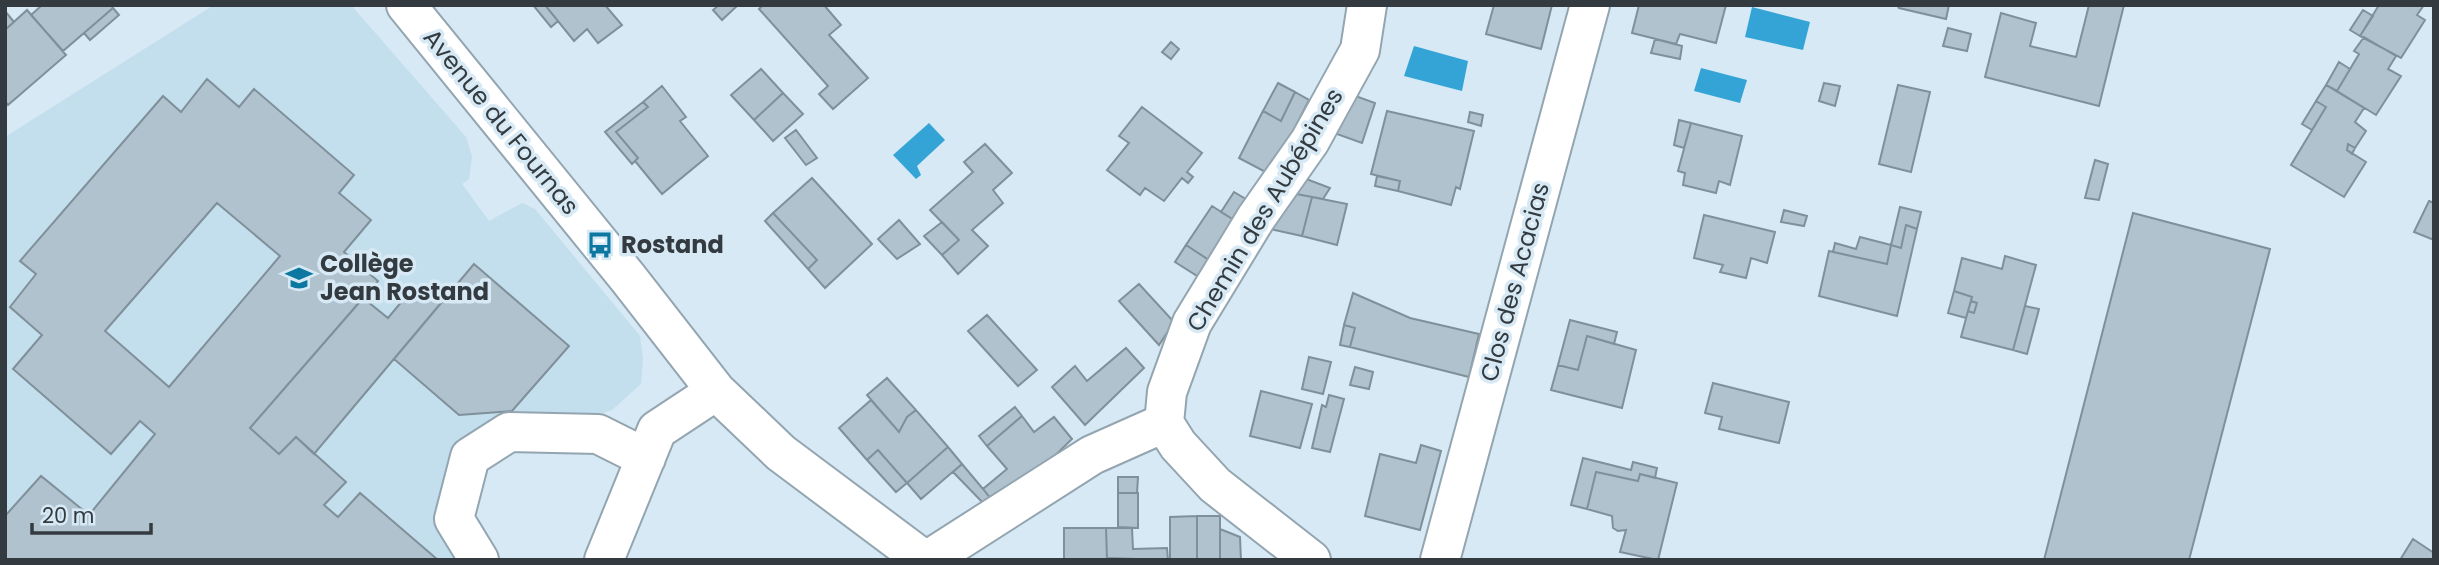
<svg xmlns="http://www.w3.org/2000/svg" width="2439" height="565" font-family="Poppins,sans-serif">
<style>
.built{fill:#c3deec}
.water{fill:#34a4d7}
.building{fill:#b0c2cd;stroke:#7f909a;stroke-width:2;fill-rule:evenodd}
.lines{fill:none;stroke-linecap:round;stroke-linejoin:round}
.minor-casing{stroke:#93a5b0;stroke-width:42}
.minor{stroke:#fff;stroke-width:38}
.labels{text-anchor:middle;stroke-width:7;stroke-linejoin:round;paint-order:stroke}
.street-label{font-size:24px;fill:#343b40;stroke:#d6e9f4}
.poi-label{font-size:24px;font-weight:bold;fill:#343b40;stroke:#d6e9f4;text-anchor:start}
</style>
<rect width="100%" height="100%" fill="#d6e9f4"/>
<path class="built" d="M214,5H351L466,137L472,156L469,179L462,184L489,221L522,203L535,209L640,336L643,358L641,384L612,410L593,416L499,419L443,527L451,552L458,560H5V137Z"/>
<path class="water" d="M1752,7L1810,22L1803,50L1745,37Z
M1414,46L1468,61L1462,91L1404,76Z
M1701,68L1747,80L1740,103L1694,91Z
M929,123L945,140L917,166L921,175L916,179L893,155Z"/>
<path class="building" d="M42,5H111L113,8L63,51L31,15Z
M533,5H545L558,21L551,27Z
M545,5H605L622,25L598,43L587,29L574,41Z
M719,5H738L722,20L713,10Z
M763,5H824L841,25L829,35L868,78L833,109L819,94L828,86L759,9Z
M1494,5H1552L1541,49L1486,34Z
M1639,5H1726L1716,43L1680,34L1676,44L1632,33Z
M1897,5H1949L1946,19L1899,8Z
M2089,5H2124L2099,106L1985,77L2001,13L2036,23L2030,46L2076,57Z
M2379,5H2424L2417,15L2425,20L2401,58L2360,36Z
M113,8L119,15L90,40L84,33Z
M27,10L66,55L8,105L5,101V30Z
M2363,10L2373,16L2360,36L2350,30Z
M5,11L14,22L5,30Z
M1948,28L1971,34L1967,51L1943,46Z
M2364,37L2396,56L2388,69L2401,76L2376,115L2337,91L2359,54L2354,51Z
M1655,39L1682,46L1680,59L1651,53Z
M1171,42L1179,49L1171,59L1162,52Z
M2339,62L2350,69L2337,91L2326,85Z
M761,69L783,93L754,120L731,95Z
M207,79L239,107L254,89L354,175L339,193L371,220L344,252L378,281L250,428L279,454L296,437L346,482L324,505L338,517L360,493L438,560H5V516L41,476L89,515L155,434L140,421L111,454L13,369L42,335L10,307L36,274L20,261L163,96L181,112ZM217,203L280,256L169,387L105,331Z
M1278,83L1295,92L1281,121L1263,111Z
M1824,83L1840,86L1835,106L1819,101Z
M1898,85L1930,92L1911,172L1879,164Z
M2326,85L2364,108L2355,122L2366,131L2355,148L2348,144L2347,150L2366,162L2344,197L2291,165L2326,107L2316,101Z
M662,86L686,117L680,121L708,156L662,194L635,161L638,158L616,132L648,107L643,102Z
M1295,92L1309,100L1271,175L1239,158L1263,111L1281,121Z
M783,93L803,114L773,141L754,120Z
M1350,94L1375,103L1362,143L1334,133Z
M2316,101L2326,107L2312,130L2302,124Z
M643,102L648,107L616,132L638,158L632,164L605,132Z
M1142,107L1202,153L1187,172L1193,177L1188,183L1182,178L1164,201L1145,188L1140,195L1107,170L1129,143L1119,136Z
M1387,111L1474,131L1460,189L1456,187L1451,205L1398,191L1400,181L1371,174Z
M1470,112L1483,115L1481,126L1468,122Z
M1679,120L1691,123L1684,148L1674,145Z
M1691,123L1742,136L1730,185L1719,181L1716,193L1683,185L1685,173L1678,171Z
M796,130L817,158L806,165L785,138Z
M985,144L1012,173L993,190L1003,203L972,230L988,246L958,274L942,255L959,240L930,210L973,172L964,162Z
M2348,144L2355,148L2352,154L2347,150Z
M2095,160L2108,164L2099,200L2085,198Z
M1377,176L1400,181L1398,191L1375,186Z
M1301,177L1330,188L1323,199L1291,193Z
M812,178L872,244L825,288L808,269L817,260L773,213Z
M1234,192L1251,202L1237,222L1221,212Z
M1291,193L1312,197L1302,236L1270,229Z
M1312,197L1347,204L1337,245L1302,236Z
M2429,201L2434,203V240L2414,232Z
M1212,206L1237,222L1212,262L1186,245Z
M1900,207L1921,212L1917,229L1906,225L1901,248L1891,245Z
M1784,210L1807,216L1804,226L1781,222Z
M773,213L817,260L808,269L765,221Z
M2133,213L2270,249L2189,560H2044Z
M1704,215L1775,232L1767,263L1751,258L1746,278L1720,272L1723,265L1694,258Z
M899,220L920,244L897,259L878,239Z
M942,222L959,240L942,255L924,236Z
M1906,225L1917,229L1897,316L1819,296L1829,251L1887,264L1891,245L1901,248Z
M1860,237L1891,245L1887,264L1833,252L1835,243L1856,249Z
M1186,245L1212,262L1202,279L1175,262Z
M2005,256L2036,265L2013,350L1961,337L1968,311L1974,313L1977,303L1971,301L1972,297L1954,291L1962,258L2002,269Z
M474,264L569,346L512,411L459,415L394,359Z
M1139,284L1174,322L1159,345L1119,301Z
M433,286L446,297L314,454L296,437L279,454L250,428L363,298L388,318L403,300L423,297Z
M1954,291L1972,297L1966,318L1948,313Z
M1353,293L1410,318L1479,334L1469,377L1350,347L1355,328L1344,325Z
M1971,301L1977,303L1974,313L1968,311Z
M2025,306L2039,309L2027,354L2013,350Z
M987,315L1037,370L1018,386L968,331Z
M1570,320L1617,332L1614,344L1587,336L1578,370L1558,365Z
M1344,325L1355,328L1350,347L1340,345Z
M1587,336L1636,350L1622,408L1551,390L1558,365L1578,370Z
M1126,348L1144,368L1085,425L1052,387L1075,366L1087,381Z
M1309,357L1331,362L1323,394L1302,389Z
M1355,367L1373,372L1369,389L1350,385Z
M887,378L916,410L907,417L899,432L867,395Z
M1713,383L1789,402L1779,443L1719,429L1722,417L1705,413Z
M1261,391L1312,404L1300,448L1250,436Z
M1329,395L1344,399L1330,452L1312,448L1322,405L1326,407Z
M871,400L899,432L907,417L916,410L948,447L907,483L878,450L867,460L839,428Z
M1015,407L1022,416L987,446L979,436Z
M1022,416L1034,432L1054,417L1072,439L1041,469L991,499L983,489L1007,469L987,446Z
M1421,445L1441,451L1420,530L1365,516L1380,454L1416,463Z
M948,447L962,464L921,499L907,483Z
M878,450L907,483L896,492L867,460Z
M1583,458L1631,470L1633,462L1657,468L1655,478L1640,474L1638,481L1596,472L1587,509L1571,505Z
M962,464L983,489L991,499L984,504L953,472Z
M1596,472L1638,481L1640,474L1677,483L1658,560L1620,552L1626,530L1618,531L1613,528L1612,516L1587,509Z
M1118,477H1138L1137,493H1118Z
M1118,493H1138V528L1118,527Z
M1197,516V560H1170V517Z
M1197,516H1220V560H1197Z
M1064,528H1106L1107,560H1064Z
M1106,528H1132L1133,549L1167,548L1168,560L1107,558Z
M1220,529L1240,537L1241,560H1220Z
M2413,539L2434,553V560H2400Z"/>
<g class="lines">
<g class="minor-casing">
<path id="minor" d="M406,5L628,278L716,391L781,453L924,560
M479,560L454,519L470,457L509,432L598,434L646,458
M604,560L657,430L716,391
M928,560L1092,455L1164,423
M1311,560L1215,485L1178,445L1164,423L1167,392L1192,323L1256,218L1310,141L1360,50L1367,5
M1440,560L1590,5"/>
</g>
<use href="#minor" class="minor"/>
</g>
<defs>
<g id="bus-bare" transform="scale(2.1)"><path d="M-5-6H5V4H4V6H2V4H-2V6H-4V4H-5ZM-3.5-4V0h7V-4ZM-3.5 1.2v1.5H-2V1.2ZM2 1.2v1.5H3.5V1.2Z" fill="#0c78a2" stroke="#d6e9f4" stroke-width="2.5" paint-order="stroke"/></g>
<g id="school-bare" transform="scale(2.1)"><path d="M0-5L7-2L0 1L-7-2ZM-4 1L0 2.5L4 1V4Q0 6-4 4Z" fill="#0c78a2" stroke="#d6e9f4" stroke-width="2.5" paint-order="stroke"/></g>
</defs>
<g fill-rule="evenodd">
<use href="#bus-bare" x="600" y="245"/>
<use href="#school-bare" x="299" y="278"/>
</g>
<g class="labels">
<g class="street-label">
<text transform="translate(501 122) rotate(51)" y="8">Avenue du Fournas</text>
<text transform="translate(1265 210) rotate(-59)" y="8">Chemin des Aubépines</text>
<text transform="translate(1515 282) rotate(-75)" y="8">Clos des Acacias</text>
</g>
<g class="poi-label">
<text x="621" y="253">Rostand</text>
<text x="320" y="272">Collège<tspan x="320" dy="28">Jean Rostand</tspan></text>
</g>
</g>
<rect width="2439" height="565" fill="none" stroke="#343b40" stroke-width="14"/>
<path d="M32 523v10h119v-10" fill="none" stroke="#343b40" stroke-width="3.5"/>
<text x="42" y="523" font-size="21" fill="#343b40" stroke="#d6e9f4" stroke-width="5" paint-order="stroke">20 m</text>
</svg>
